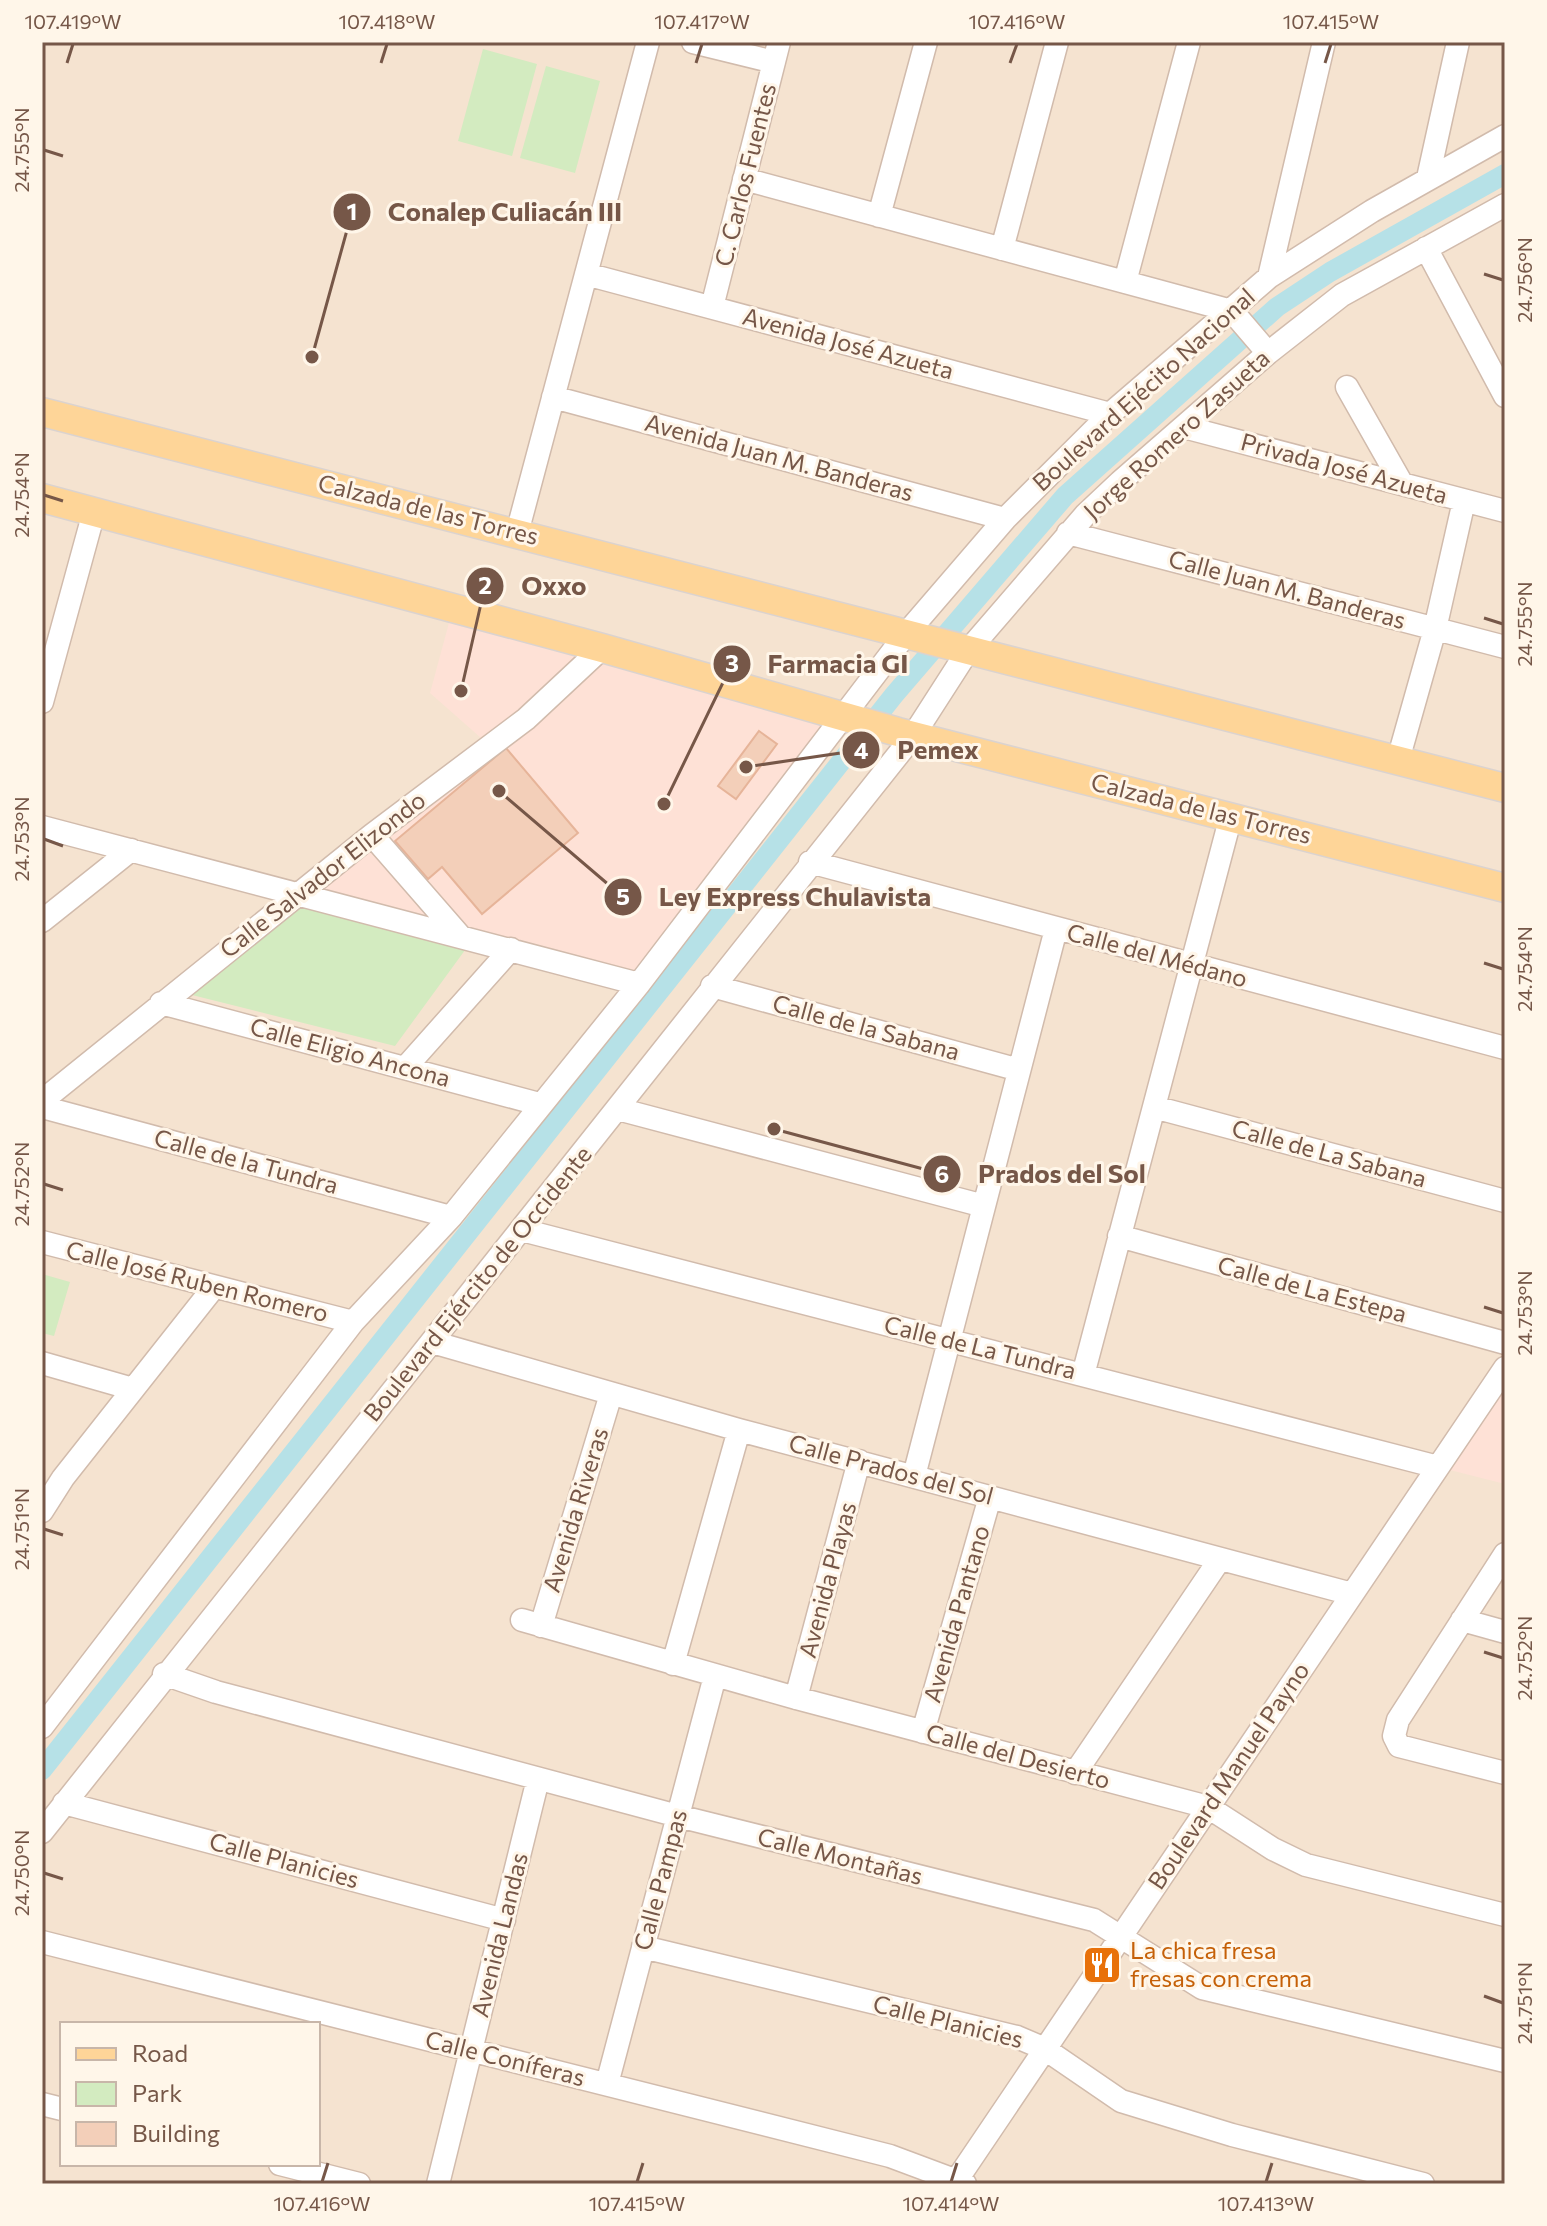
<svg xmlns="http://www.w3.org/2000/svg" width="1547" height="2226" font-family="Commissioner,sans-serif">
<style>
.residential{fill:#f5e3d0;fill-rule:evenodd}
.commercial{fill:#fee1d6}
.green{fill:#d3ebc0}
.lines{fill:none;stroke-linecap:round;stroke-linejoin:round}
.canal{stroke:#b6e1e7;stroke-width:20}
.building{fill:#f3cfb9;stroke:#e6b499;stroke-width:2}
.minor-casing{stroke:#d1bbac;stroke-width:25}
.major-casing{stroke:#dbd3cf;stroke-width:31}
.minor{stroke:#fff;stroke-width:22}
.major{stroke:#fed598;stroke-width:28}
.ticks{fill:none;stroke:#765748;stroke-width:3}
.labels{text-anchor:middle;stroke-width:6;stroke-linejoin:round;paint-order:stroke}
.street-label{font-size:24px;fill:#765748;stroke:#fff6e9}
.food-label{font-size:24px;fill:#c56008;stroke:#fff6e9;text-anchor:start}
.leader{fill:none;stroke:#765748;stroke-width:3}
.callout-dot{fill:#765748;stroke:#fff6e9;stroke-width:3}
.mark-label{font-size:24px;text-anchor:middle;font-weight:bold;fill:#fff}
.callout-label{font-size:26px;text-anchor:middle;font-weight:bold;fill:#765748;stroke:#fff6e9;stroke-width:6;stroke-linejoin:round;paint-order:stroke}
.neatline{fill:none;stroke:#765748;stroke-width:3}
.ticks-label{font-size:20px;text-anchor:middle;fill:#765748}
</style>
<rect width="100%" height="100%" fill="#fdf2e2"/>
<path class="residential" d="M42,42H1505V2184H42ZM62,2024H318V2164H62Z"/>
<path class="commercial" d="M453,608L845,717L639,984L299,894L489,745L430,693Z
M1505,1368V1484L1438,1467Z"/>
<path class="green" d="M483,49L537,64L512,156L458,141Z
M546,66L600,81L575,173L520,158Z
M295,903L468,946L395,1046L184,993Z
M42,1274L70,1282L54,1336L42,1333Z"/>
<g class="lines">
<path class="canal" d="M42,1770L894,695L1065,496L1277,307L1330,272L1505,174"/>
</g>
<path class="building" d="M759,731L777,744L736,799L718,786Z
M506,748L578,833L482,914L442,867L428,879L395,841Z"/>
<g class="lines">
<g class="minor-casing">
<path id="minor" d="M693,42L774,62
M1428,178L1458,42
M744,179L1232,311L1268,353
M879,216L926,42
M1426,248L1505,396
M1002,249L1057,42
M586,274L1110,414
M1269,277L1324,42
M1125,282L1189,42
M712,307L779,42
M1347,387L1402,484
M553,397L1005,519
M1184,427L1505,511
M517,533L648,42
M1068,533L1505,647
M42,702L94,512
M1398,760L1435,629L1464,501
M42,827L639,984
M372,835L460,936
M810,862L1505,1048
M42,921L131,850
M712,986L1019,1070
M161,1003L539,1104
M405,1068L511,949
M42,1101L372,835L526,719L602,648
M42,1107L451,1217
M1154,1107L1505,1201
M618,1109L984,1206
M522,1230L1438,1467
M1119,1236L1505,1343
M42,1242L353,1322
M432,1342L739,1430L1352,1594
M42,1363L133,1389
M1083,1375L1231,816
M914,1476L1056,929
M42,1511L63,1478L214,1287
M1505,1554L1398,1720L1394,1736L1399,1746L1505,1773
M522,1620L796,1698L1208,1807L1273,1849L1306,1865L1505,1915
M1462,1620L1505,1632
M541,1626L611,1394
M673,1664L739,1430
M164,1674L216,1692L678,1816L1094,1920L1202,1988L1505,2061
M796,1698L859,1461
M42,1727L353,1322L451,1217L639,984L906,634L1005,519L1110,414L1269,277L1372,211L1505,136
M923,1732L990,1497
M1075,1773L1220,1559
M64,1803L504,1920
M42,1832L913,736L967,652L1086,514L1120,482L1268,353L1342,295L1505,205
M42,1942L890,2156L965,2184
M643,1947L1017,2037L1045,2049L1121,2101L1232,2135L1423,2184
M607,2084L715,1676
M42,2104L62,2109
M280,2164L359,2184
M438,2184L538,1779
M954,2184L1505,1368"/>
</g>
<g class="major-casing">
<path id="major" d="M42,412L1505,788
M42,498L602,648L898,732L1505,888"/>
</g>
<use href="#minor" class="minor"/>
<use href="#major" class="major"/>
</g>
<path class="ticks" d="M67,63L73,44M381,63L387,44M696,63L702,44M1010,63L1017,44M1325,63L1331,44M44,150L63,156M1484,274L1503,280M44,495L63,501M1484,618L1503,624M44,839L63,846M1484,963L1503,969M44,1184L63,1190M1484,1307L1503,1313M44,1529L63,1535M1484,1652L1503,1658M44,1873L63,1879M1484,1996L1503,2003M322,2182L328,2163M637,2182L643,2163M951,2182L957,2163M1266,2182L1272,2163"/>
<defs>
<g id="restaurant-square" transform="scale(2)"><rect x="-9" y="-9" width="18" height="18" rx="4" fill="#e8710a" stroke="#fff6e9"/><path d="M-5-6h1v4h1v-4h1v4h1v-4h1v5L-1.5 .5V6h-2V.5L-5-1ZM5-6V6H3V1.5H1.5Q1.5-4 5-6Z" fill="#fff"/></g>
</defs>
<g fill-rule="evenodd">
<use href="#restaurant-square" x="1102" y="1965"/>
</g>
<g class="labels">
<g class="street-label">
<text transform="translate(746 175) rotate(-76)" y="8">C. Carlos Fuentes</text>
<text transform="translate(848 344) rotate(15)" y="8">Avenida José Azueta</text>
<text transform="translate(1144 390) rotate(-42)" y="8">Boulevard Ejécito Nacional</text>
<text transform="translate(1177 435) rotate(-42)" y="8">Jorge Romero Zasueta</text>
<text transform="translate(779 458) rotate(15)" y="8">Avenida Juan M. Banderas</text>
<text transform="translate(1344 469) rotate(15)" y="8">Privada José Azueta</text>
<text transform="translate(428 510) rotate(14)" y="8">Calzada de las Torres</text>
<text transform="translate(1287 590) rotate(15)" y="8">Calle Juan M. Banderas</text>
<text transform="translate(1201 809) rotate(14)" y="8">Calzada de las Torres</text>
<text transform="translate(323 875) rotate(-38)" y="8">Calle Salvador Elizondo</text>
<text transform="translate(1157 956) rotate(15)" y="8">Calle del Médano</text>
<text transform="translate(866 1028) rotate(15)" y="8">Calle de la Sabana</text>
<text transform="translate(350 1053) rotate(15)" y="8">Calle Eligio Ancona</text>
<text transform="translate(1329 1154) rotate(15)" y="8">Calle de La Sabana</text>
<text transform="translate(246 1162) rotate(15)" y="8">Calle de la Tundra</text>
<text transform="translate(197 1282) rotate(14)" y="8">Calle José Ruben Romero</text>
<text transform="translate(478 1284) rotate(-51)" y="8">Boulevard Ejército de Occidente</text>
<text transform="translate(1312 1290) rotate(15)" y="8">Calle de La Estepa</text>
<text transform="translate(980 1348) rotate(14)" y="8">Calle de La Tundra</text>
<text transform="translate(891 1470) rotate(15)" y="8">Calle Prados del Sol</text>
<text transform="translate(576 1510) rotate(-73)" y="8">Avenida Riveras</text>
<text transform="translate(828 1580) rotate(-75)" y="8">Avenida Playas</text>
<text transform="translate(957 1614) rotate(-74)" y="8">Avenida Pantano</text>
<text transform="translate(1018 1757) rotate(15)" y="8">Calle del Desierto</text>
<text transform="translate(1229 1776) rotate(-56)" y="8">Boulevard Manuel Payno</text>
<text transform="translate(840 1857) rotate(14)" y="8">Calle Montañas</text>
<text transform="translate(284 1861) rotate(15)" y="8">Calle Planicies</text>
<text transform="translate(661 1880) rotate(-75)" y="8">Calle Pampas</text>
<text transform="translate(500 1935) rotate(-76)" y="8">Avenida Landas</text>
<text transform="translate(948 2022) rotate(14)" y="8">Calle Planicies</text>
<text transform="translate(505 2059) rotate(14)" y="8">Calle Coníferas</text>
</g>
<g class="food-label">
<text x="1130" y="1959">La chica fresa<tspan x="1130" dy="28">fresas con crema</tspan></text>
</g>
</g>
<path class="leader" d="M312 357L352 212M461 691L485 586M664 804L732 664M746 767L861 750M499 791L623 897M774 1129L942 1174"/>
<g class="callout-dot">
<circle cx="312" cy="357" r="8"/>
<circle cx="461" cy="691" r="8"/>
<circle cx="664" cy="804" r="8"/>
<circle cx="746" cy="767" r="8"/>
<circle cx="499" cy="791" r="8"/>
<circle cx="774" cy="1129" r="8"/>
<circle cx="352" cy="212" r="20"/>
<circle cx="485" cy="586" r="20"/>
<circle cx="732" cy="664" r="20"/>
<circle cx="861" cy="750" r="20"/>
<circle cx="623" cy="897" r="20"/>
<circle cx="942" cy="1174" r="20"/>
</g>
<g class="mark-label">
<text x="352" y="220">1</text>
<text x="485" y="594">2</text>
<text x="732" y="672">3</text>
<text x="861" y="759">4</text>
<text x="623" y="905">5</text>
<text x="942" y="1183">6</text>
</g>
<g class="callout-label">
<text x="505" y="221">Conalep Culiacán III</text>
<text x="554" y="595">Oxxo</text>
<text x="838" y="673">Farmacia GI</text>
<text x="938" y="759">Pemex</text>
<text x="795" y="906">Ley Express Chulavista</text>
<text x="1062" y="1183">Prados del Sol</text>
</g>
<rect width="1547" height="2226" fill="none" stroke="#fff6e9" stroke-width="88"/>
<rect x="60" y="2022" width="260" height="144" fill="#fff6e9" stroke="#c8b6a9" stroke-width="2"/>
<rect x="76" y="2048" width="40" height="12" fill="#fed598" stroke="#c8b6a9" stroke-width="2"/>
<text x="132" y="2062" font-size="24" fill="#765748">Road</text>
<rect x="76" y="2082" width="40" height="24" fill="#d3ebc0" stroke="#c8b6a9" stroke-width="2"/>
<text x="132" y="2102" font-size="24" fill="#765748">Park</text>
<rect x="76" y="2122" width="40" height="24" fill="#f3cfb9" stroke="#c8b6a9" stroke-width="2"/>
<text x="132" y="2142" font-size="24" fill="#765748">Building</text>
<rect x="44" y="44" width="1459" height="2138" class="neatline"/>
<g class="ticks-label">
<text x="73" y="29">107.419°W</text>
<text x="387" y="29">107.418°W</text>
<text x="702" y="29">107.417°W</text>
<text x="1017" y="29">107.416°W</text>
<text x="1331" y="29">107.415°W</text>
<text transform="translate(22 150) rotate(-90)" y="7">24.755°N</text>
<text transform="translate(1525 280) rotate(-90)" y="7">24.756°N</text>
<text transform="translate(22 495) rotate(-90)" y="7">24.754°N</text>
<text transform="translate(1525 624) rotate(-90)" y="7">24.755°N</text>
<text transform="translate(22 839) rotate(-90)" y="7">24.753°N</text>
<text transform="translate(1525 969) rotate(-90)" y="7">24.754°N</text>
<text transform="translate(22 1184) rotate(-90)" y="7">24.752°N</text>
<text transform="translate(1525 1313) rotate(-90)" y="7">24.753°N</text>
<text transform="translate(22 1529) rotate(-90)" y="7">24.751°N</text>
<text transform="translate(1525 1658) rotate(-90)" y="7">24.752°N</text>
<text transform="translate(22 1873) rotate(-90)" y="7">24.750°N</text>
<text transform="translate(1525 2003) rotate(-90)" y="7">24.751°N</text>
<text x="322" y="2211">107.416°W</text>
<text x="637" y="2211">107.415°W</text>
<text x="951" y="2211">107.414°W</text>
<text x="1266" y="2211">107.413°W</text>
</g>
</svg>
